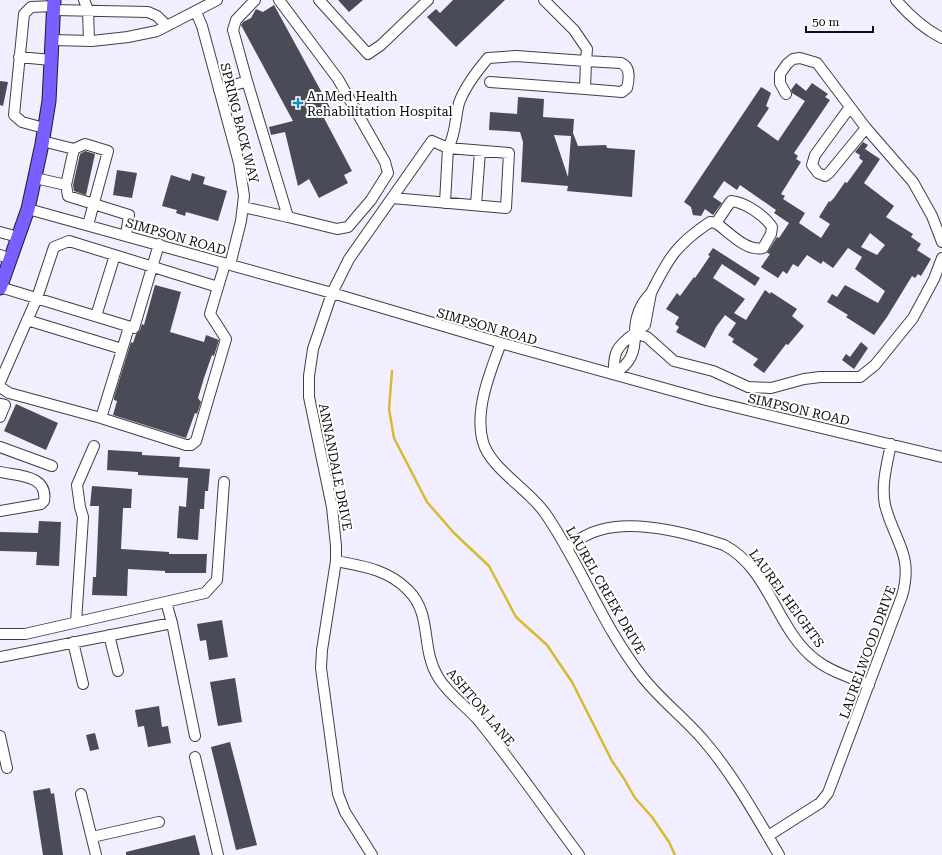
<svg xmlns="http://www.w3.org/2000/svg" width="942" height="855" font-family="'Roboto Serif',serif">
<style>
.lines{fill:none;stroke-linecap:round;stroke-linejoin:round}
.stream{stroke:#d8ba2e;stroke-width:2.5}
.building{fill:#494b57;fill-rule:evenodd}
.minor-casing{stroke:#404040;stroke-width:12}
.major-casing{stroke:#1e1e1e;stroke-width:15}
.minor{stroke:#fff;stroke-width:10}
.major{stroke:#7a5eff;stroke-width:13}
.poi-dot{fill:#1988c9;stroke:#fff;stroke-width:1.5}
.labels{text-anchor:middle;stroke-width:4;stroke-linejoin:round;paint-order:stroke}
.poi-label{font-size:13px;fill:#0d0d0d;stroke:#fff;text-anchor:start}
.street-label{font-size:13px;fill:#0d0d0d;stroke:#fff}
</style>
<rect width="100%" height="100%" fill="#f1eeff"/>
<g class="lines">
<path class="stream" d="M392,371L389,409L394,438L427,502L454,533L489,566L516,617L547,645L572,682L612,761L623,777L635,798L652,817L669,842L675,855"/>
</g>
<path class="building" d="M338,0H363L349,12Z
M453,0H505L456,47L427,17L436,9L440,13Z
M274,5L333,113L324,118L352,171L344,175L348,183L319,198L309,179L298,186L285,132L271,135L269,127L293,121L241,25L243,22L251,18L256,9L263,12Z
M0,81L8,82L3,106L0,105Z
M796,83L806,91L812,83L828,94L825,97L830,100L794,153L798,156L796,159L801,162L781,194L785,196L783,199L805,213L799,223L821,238L830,224L819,217L829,201L830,202L834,198L845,182L847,183L863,161L859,158L860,155L855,152L863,142L868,145L865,149L880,159L864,183L894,206L886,217L913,234L911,237L921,244L917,250L931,259L921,276L918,274L915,278L912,276L887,317L874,335L846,317L848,315L827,302L832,294L837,297L845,285L878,303L885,291L855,269L862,257L848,248L833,268L823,261L821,264L807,255L798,267L793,264L787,274L783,271L778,278L761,267L770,254L767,253L777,237L779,238L789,223L774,213L776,210L740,185L737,190L724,181L713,197L722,203L713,215L705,209L701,216L693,215L691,207L684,202L761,87L771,93L766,106L769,108L757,126L778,141L805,101L792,93L791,90ZM870,233L885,245L877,255L861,247Z
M518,97L544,99L543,117L574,119L573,133L578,146L606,145L607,148L635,150L632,197L567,191L568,186L521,182L523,142L520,132L489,130L490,112L517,114ZM554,135L571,136L568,177Z
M85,151L95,154L86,195L74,191L73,185L80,154Z
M117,170L137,173L132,198L113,195Z
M192,173L205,177L203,184L227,191L218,221L186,212L185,216L176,213L177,210L162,206L171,175L190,181Z
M713,248L760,278L755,286L722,264L713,278L745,299L734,313L746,320L765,290L770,294L771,292L797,309L792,316L804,326L788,345L786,344L764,373L753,365L758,359L732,342L734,339L728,335L736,323L725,315L716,327L705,348L676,332L679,327L675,324L679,317L666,309L677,293L680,296L694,277L695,278L710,256L708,255Z
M155,285L181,292L170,332L204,342L206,335L219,340L214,356L212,355L204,378L198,398L201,402L197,414L195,413L186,438L113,415L117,401L114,400V397L131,342L133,343L136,334L140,330L142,324L144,325Z
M861,342L868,348L854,369L842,360L846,354L850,357Z
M16,404L58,423L46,450L4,431Z
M108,450L142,452V455L180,457L179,467L210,469L208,491H205L204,509H200L198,540L177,538L179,506L186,507L188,478L138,475V472L107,470Z
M92,486L132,489L131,508H123L121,549L169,552V554H207L206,573H165V571L128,569L127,596L92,595L93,577H96L99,506H90Z
M39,521L61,522L59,566L36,565L37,552L0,551V532L38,533Z
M222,620L228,657L209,660L206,640L200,641L197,624Z
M235,678L242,722L218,726L210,682Z
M159,706L162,727L168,726L171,743L148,747L144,726L138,727L135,710Z
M95,733L99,749L90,751L86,735Z
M230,742L257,845L236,850L211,747Z
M50,788L51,794L54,793L63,855H43L33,791Z
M195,835L200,855H126V852Z"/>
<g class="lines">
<g class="minor-casing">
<path id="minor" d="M84,0L88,10L89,41
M279,0L338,79L385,162L388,173L371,200L348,227L337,229L288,217
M319,0L368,54L381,45L428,0
M896,0C909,15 924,29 942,38
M54,10L148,12L157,16L167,26
M196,12L202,26L239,163L244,196L241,221L230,265
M52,40L92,41L128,37L157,31L217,0
M19,57L51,60
M247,81L233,30L236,20L255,0
M490,82L585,89L586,61L621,63C631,67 629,80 627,88L622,92L585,89
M219,90L247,81L288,217L243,207
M786,94L780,83V74L787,64L793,59L800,58L817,63L866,128L913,182L932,216L942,242
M850,107L815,155L812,165L818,173L825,176L829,173L866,128
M44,128L22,122L14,115L24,14L31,7L54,6
M74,149L85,144L108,151L88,225
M35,178L66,185L74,149L42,141
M66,185L68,196L129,215L126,235
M392,198L506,208L509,153L448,148L445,203
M476,205L480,151
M28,209L332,293L501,343L710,401L942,457
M0,232L18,237
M0,255L10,259
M0,287L134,328L159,244
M651,293C669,257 677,244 710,222L716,223C729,232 746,252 763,248L771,234L772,227C765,216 745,202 731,201L716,223
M651,293L645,325L635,333C635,317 640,304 651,293Z
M96,316L115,255
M27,320L122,349
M635,333L647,337L674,361L713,371L748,387L771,388L804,379L820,377H860L875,365L913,318L934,279L942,258
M635,333C635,353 631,363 614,374C613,352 617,346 635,333Z
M501,343C490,372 474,411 483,442C490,468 528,489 545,513C581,565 602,625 641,675C659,699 685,718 705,742C734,776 756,816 779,855
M0,382L37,298L54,247L69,241L218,287L225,264
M0,387L9,393L101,418L129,327
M0,404L5,405L0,417
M101,418L186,445H191L196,441L226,339L210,314L218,287
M0,447L52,466
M0,472C19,476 48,475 44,501L41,504L0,511
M567,547C577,540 588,533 600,530C637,519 688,533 724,545C770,569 776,630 816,660C831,672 852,678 869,685
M336,561C362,566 387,569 408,590C433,615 420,647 438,677C448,694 466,706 479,721C514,764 546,811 579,855
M76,622L83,517L80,507L77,485L94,446
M172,623L195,736
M0,634H25L205,593L217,580L224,482
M109,635L118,671
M73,642L83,684
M0,657L172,623L166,602
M0,736L7,768
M195,757L218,855
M81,794L96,855
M768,836L820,803L828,793L902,596C914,554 894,541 885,505C881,485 887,464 891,444
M92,837L159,822
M372,855L345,812L338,794L321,668L322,650L336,561V546L332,507L309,397V376L313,349L332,293L349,259L432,141L448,148C456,134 455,118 459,103C465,86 477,71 488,58L516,56L586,61L587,49L574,30L544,0"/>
</g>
<g class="major-casing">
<path id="major" d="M0,288L28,209L42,144L49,101L54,0"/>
</g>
<use href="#minor" class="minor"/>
<use href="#major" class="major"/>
</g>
<path class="poi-dot" d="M296 97h4v4h4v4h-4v4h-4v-4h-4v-4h4z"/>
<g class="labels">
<g class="poi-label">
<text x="307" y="101">AnMed Health<tspan x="307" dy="15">Rehabilitation Hospital</tspan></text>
</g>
<g class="street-label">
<text transform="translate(240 123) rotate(76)" y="5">SPRING BACK WAY</text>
<text transform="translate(176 236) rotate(16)" y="5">SIMPSON ROAD</text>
<text transform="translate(487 326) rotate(16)" y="5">SIMPSON ROAD</text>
<text transform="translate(799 409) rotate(13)" y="5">SIMPSON ROAD</text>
<text transform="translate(336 467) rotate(79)" y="5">ANNANDALE DRIVE</text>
<text transform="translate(606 590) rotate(60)" y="5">LAUREL CREEK DRIVE</text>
<text transform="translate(787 598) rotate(54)" y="5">LAUREL HEIGHTS</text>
<text transform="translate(867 652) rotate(-70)" y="5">LAURELWOOD DRIVE</text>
<text transform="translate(481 707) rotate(50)" y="5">ASHTON LANE</text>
</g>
</g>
<path d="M806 26v6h67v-6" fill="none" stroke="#0d0d0d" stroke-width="2"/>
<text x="812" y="26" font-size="12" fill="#0d0d0d" stroke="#ffffff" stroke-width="3" paint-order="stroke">50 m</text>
</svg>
